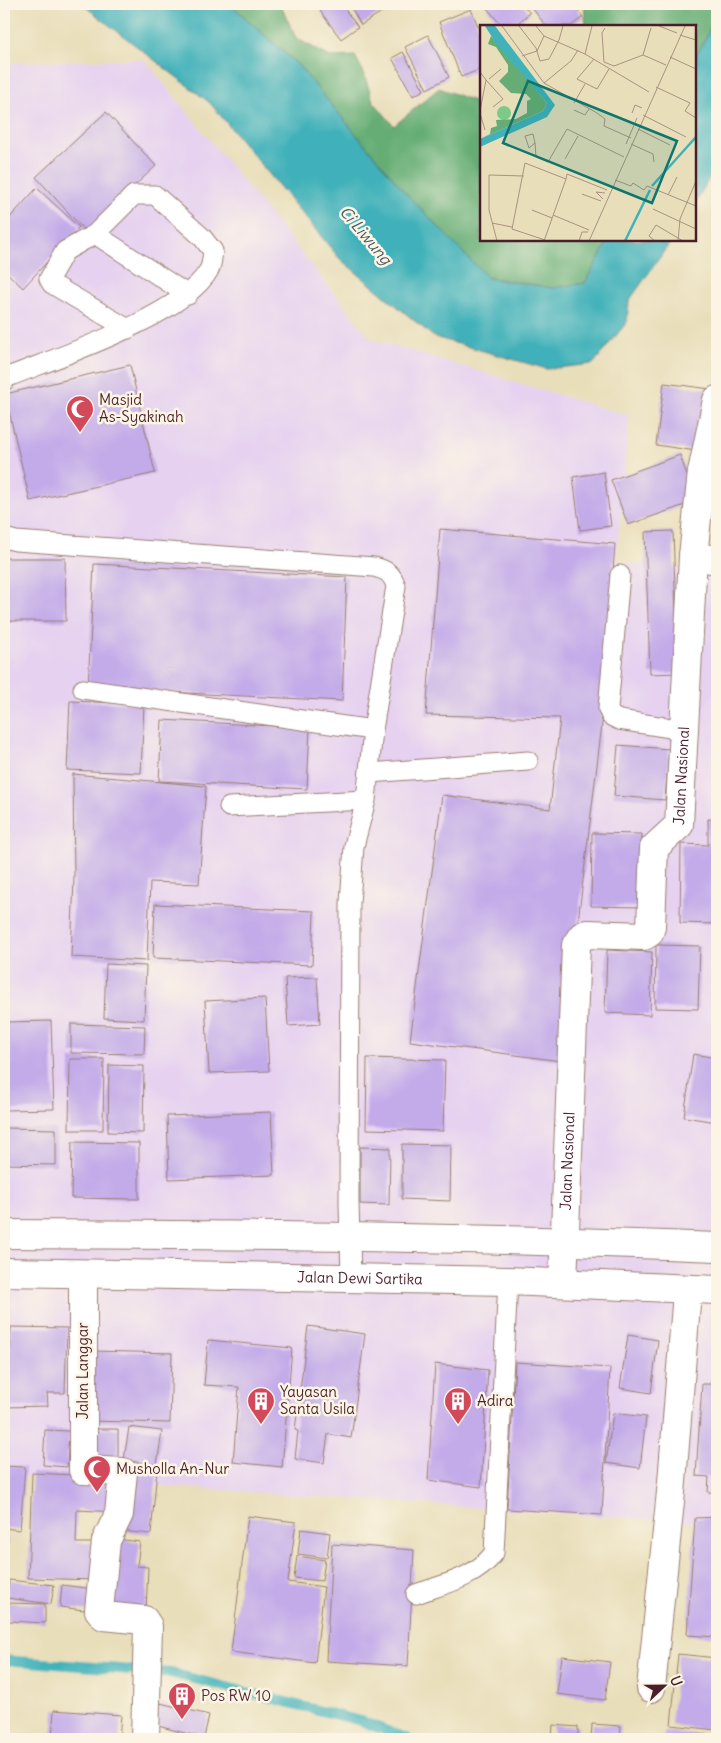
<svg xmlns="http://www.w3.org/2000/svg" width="721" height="1743" font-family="Delius,sans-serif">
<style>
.built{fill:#e6d2f0}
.forest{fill:#65ad74;stroke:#586650}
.water{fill:#41b1ba;stroke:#466872}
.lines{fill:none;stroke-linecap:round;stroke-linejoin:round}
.stream{stroke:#41b1ba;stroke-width:10}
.building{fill:#c3abe9}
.lane-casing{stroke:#997e72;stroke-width:21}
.street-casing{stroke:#997e72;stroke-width:30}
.primary-casing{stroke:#997e72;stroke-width:30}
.lane{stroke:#fff;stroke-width:19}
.street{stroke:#fff;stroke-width:28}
.primary{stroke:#fff;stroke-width:28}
.labels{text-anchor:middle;stroke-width:5;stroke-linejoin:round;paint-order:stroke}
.poi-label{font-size:15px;fill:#4a1f2b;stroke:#fcf5e5;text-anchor:start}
.street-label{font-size:15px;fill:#4a1f2b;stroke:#fcf5e5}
.water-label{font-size:16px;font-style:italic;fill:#465964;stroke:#fcf5e5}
.inset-river{fill:none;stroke:#41b1ba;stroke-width:2.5}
.inset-road{fill:none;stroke:#a99281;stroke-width:1}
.view{fill:#0f766e;fill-opacity:0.15;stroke:#0f766e;stroke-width:2.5}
.inset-edge{fill:none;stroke:#4a1f2b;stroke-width:2.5}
</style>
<rect width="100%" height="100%" fill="#fcf5e5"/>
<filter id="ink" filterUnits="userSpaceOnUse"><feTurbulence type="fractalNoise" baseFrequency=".02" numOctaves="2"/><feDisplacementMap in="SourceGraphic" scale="10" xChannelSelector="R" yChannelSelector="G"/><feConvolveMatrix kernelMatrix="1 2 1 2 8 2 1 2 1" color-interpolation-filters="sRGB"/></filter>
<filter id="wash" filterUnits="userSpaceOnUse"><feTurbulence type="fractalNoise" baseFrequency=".0096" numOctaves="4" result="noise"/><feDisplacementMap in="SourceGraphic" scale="20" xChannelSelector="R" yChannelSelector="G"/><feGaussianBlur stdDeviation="1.12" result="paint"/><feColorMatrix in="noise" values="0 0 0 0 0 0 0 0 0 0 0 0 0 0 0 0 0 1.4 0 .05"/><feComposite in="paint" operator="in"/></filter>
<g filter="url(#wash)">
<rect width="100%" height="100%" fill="#e8deba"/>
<path class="built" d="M144,59L371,339L629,416L616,562L717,570V1524L4,1475V63Z"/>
<path class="forest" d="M230,4H280L296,38L330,57L355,56L363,71L373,101L394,126L439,88L476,102L481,99V240H609L585,283L553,288L486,277L409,197L298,65Z
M584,4H717V16L695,58V26H586Z"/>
<path class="water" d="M82,4H230L298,65L409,197L488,278L553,288L585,283L609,240H672L629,301L627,322L593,364L547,369L434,337L340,259L210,103Z
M717,16V164L695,204V58Z"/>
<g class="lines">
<path class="stream" d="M4,1660L171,1673L361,1721L408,1739"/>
</g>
<g id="blocks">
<path class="building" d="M330,4H341L358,27L341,39L320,11Z
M349,4H394L361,25Z
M491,4H522L530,13L514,26H502L487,8Z
M529,4H573L583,17L571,26H546Z
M471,9L481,34V69L461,77L439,22Z
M428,35L449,77L427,89L405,47Z
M403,52L424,90L413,96L392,58Z
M106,112L156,166L85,231L36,177Z
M37,188L79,227L23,288L4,270V224Z
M130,365L155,473L30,501L5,394Z
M664,383L711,389L703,452L656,445Z
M680,455L696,501L628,525L611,480Z
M604,472L611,526L580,530L573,477Z
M440,529L615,544L602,724L561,1061L410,1041L442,795L550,809L560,718L426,715Z
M673,531L678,673L650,674L645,532Z
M4,558H65L66,621H4Z
M94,564L347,577L342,701L88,688Z
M70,701L144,704L141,773L67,770Z
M162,720L310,728L307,789L159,781Z
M618,745L669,749L665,800L614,796Z
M73,774L206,786L199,884L150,882L147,961L71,957L74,878Z
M708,819L717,820V924L680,923L681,844L708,845Z
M592,833L642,834L641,907L591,906Z
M155,904L314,911L312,965L153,958Z
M656,945L700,946L698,1009L655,1008Z
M607,950L652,952L650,1015L605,1013Z
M106,964L146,966L144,1020L104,1018Z
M317,977L320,1024L288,1026L285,978Z
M265,998L269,1071L209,1073L205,1001Z
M51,1021L54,1109L4,1110V1022Z
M71,1024L145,1026L144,1054L71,1053Z
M693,1054L717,1058V1122L684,1117Z
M367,1058L445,1060L443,1131L366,1129Z
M70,1059H104L103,1130H69Z
M109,1065L144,1066L143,1133L108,1132Z
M271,1112L274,1175L169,1179L167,1116Z
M4,1128L56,1129V1165L4,1164Z
M72,1142L139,1143V1199L71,1198Z
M402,1144L451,1145L450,1201L402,1199Z
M360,1147L390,1148L389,1205L360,1204Z
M716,1321H717V1493L708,1492L709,1477L696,1476L702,1384H711Z
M308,1326L365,1334L351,1438L328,1434L324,1463L295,1459L298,1431L295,1430Z
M11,1327L67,1328L65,1393H47L48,1406L4,1407V1350H10Z
M628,1335L658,1340L651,1393L620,1388Z
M208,1340L292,1348L282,1467L233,1462L239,1387L204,1385Z
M92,1351L172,1353L170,1423L91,1421Z
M515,1362L610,1368L602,1515L507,1509Z
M435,1364L488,1370L481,1487L428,1480Z
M613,1413L646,1417L640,1468L606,1463Z
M129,1427L162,1431L157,1465L124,1460Z
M92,1429H118V1467L92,1466Z
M45,1430L69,1431L67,1467L43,1465Z
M4,1466L25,1467L20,1530L4,1528Z
M127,1467L157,1470L151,1534L121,1531Z
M32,1473L118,1477L117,1512L77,1510L76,1543H96L95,1580L28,1578Z
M248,1516L296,1522L288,1582L324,1587L315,1663L231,1652Z
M717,1517V1637L687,1635L695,1518Z
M301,1529L330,1533L327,1558L298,1554Z
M4,1537L8,1538L5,1574H4Z
M109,1538L140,1542L137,1566L148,1567L146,1612L103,1609Z
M332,1544L414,1550L408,1666L326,1661Z
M297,1556L325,1560L322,1581L294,1578Z
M9,1580L54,1585L51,1604L7,1598Z
M62,1585L94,1589L92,1611L60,1607Z
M8,1603L45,1604V1623L8,1621Z
M678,1654L717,1658V1730L671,1725Z
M562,1656L610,1662L605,1700L557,1694Z
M160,1703L209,1715L204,1738L154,1725Z
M54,1710L121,1715L119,1739H52Z
M592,1724L621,1726L620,1739H591Z
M553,1725L578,1727V1739H552Z
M664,1732L708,1735V1739H664Z"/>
</g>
</g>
<g filter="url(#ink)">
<use href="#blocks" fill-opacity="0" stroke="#997e72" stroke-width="1"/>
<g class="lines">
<g class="lane-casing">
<path id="lane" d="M95,234L188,295
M4,381L8,377C58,357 183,316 209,270C212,265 212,257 213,251L202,237L155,195H134L95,234L65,251L49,279L52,284L128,329
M4,538L16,541L374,567C387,570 392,574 396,586L373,730L366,800L354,846L350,903L349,1203L351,1278
M620,575L608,709L611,716L619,720L684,730
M83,689L373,730
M369,773L528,761
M229,807L366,800
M416,1594C444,1584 476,1578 494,1553L508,1281"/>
</g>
<g class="street-casing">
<g id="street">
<path d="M693,556L717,560"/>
<path d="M80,1274L83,1285V1470L123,1472L119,1514L106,1541L99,1610L104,1616L144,1620L148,1626L145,1739"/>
<path id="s1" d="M563,1283L576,945L582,936L587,934L644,936L649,933L651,927L654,848L679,825L693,556L702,472L717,400"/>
<path d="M651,1688L672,1482L686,1305L685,1289"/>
</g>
</g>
<g class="primary-casing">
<g id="primary">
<path d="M4,1234C242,1235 479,1237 717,1247"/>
<path id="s2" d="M4,1272L508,1281L717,1290"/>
</g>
</g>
<use href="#lane" class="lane"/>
<use href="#street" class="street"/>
<use href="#primary" class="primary"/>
</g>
</g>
<defs>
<g id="mosque-pin" transform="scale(1.4375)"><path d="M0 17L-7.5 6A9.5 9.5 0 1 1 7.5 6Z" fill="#d1495b" stroke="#fcf5e5"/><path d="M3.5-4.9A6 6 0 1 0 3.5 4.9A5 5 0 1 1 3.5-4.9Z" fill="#fff"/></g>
<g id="building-pin" transform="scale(1.4375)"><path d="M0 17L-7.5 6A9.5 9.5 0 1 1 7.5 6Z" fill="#d1495b" stroke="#fcf5e5"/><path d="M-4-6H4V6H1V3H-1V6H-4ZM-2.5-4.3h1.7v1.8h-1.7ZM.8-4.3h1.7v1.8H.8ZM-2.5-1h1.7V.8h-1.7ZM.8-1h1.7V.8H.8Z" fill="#fff"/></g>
</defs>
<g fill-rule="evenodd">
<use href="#mosque-pin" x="80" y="409"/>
<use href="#building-pin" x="261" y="1401"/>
<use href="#building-pin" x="458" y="1401"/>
<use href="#mosque-pin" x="97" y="1469"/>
<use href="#building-pin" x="182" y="1696"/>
</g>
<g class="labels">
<g class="poi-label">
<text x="99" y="405">Masjid<tspan x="99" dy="17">As-Syakinah</tspan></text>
<text x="280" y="1397">Yayasan<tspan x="280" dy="17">Santa Usila</tspan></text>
<text x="477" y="1406">Adira</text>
<text x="116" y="1474">Musholla An-Nur</text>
<text x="201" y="1701">Pos RW 10</text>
</g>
<g class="street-label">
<text dy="5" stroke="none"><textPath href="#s1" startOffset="586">Jalan Nasional</textPath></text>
<text dy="5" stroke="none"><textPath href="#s1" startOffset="122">Jalan Nasional</textPath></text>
<text dy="5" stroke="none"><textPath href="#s2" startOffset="356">Jalan Dewi Sartika</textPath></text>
<text transform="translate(83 1371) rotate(-90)" y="5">Jalan Langgar</text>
</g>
<g class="water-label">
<text transform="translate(366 235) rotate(50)" y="6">Ci Liwung</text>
</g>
</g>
<g transform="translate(480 25)">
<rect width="216" height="216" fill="#e8deba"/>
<path d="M17 88a7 7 0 1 1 14 0a7 7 0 1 1-14 0Z" fill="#7cc988"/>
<path d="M11,11L67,78L63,86L0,114L10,109L11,103L17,101L16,95L36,94L47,88V76L51,74L46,69L31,68L19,56L28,47V40L16,22L8,19Z" fill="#65ad74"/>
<path d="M5,1H15L75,80L67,92L0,122V114L63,86L67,78L17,20Z" fill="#41b1ba"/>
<path class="inset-river" d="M172,161L216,112M145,216L170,165"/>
<path class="inset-road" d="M22,1L64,58L117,88L125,94L124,101L151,113M39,1L56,23L60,36L69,34L79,15L83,1M56,1L64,11L105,29L169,67M179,1L197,8M125,3L122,8L124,37L134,41L163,30M171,3L163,30L186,40M200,10L216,15M105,29L112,1M42,31L57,26L64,11M190,32L216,44M114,34L97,54L117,64L129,44M0,47L6,55L0,86M9,54L21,44M6,55L23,74L13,82M64,58L91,36L98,25M176,62L210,78L205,86L216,93M94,78L105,59M94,85L105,90L109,84M0,88L5,105M152,88L155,80L162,83M163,90L206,112M158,104L190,120M55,118L49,123L45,111L53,109L55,118L56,132L68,137L87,104L144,132M146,119L157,93M151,119L173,129L174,137M85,134L98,111M86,154L87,149L127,165M135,155L151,161L153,158L164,165L167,161L216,181M102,169L121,176M188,170L197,152M123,174L116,167L125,168M173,184L216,204M52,185L72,193M73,190L109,205M12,198L32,202M17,216L9,185V150L44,151M64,216L86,154L45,138L32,204L65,215M99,216L102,207H108M109,216L205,1M175,216L169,211L176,200L203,216M198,216L200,194L216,156"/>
<path class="view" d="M48,56L197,116L172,178L23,118Z"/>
<rect width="216" height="216" class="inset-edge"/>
</g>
<rect width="721" height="1743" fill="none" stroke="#fcf5e5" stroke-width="20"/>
<g transform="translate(664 1686) rotate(68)" stroke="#fcf5e5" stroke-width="4" paint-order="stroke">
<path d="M0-4L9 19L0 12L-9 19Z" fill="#4a1f2b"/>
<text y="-8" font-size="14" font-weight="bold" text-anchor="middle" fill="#4a1f2b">U</text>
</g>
</svg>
